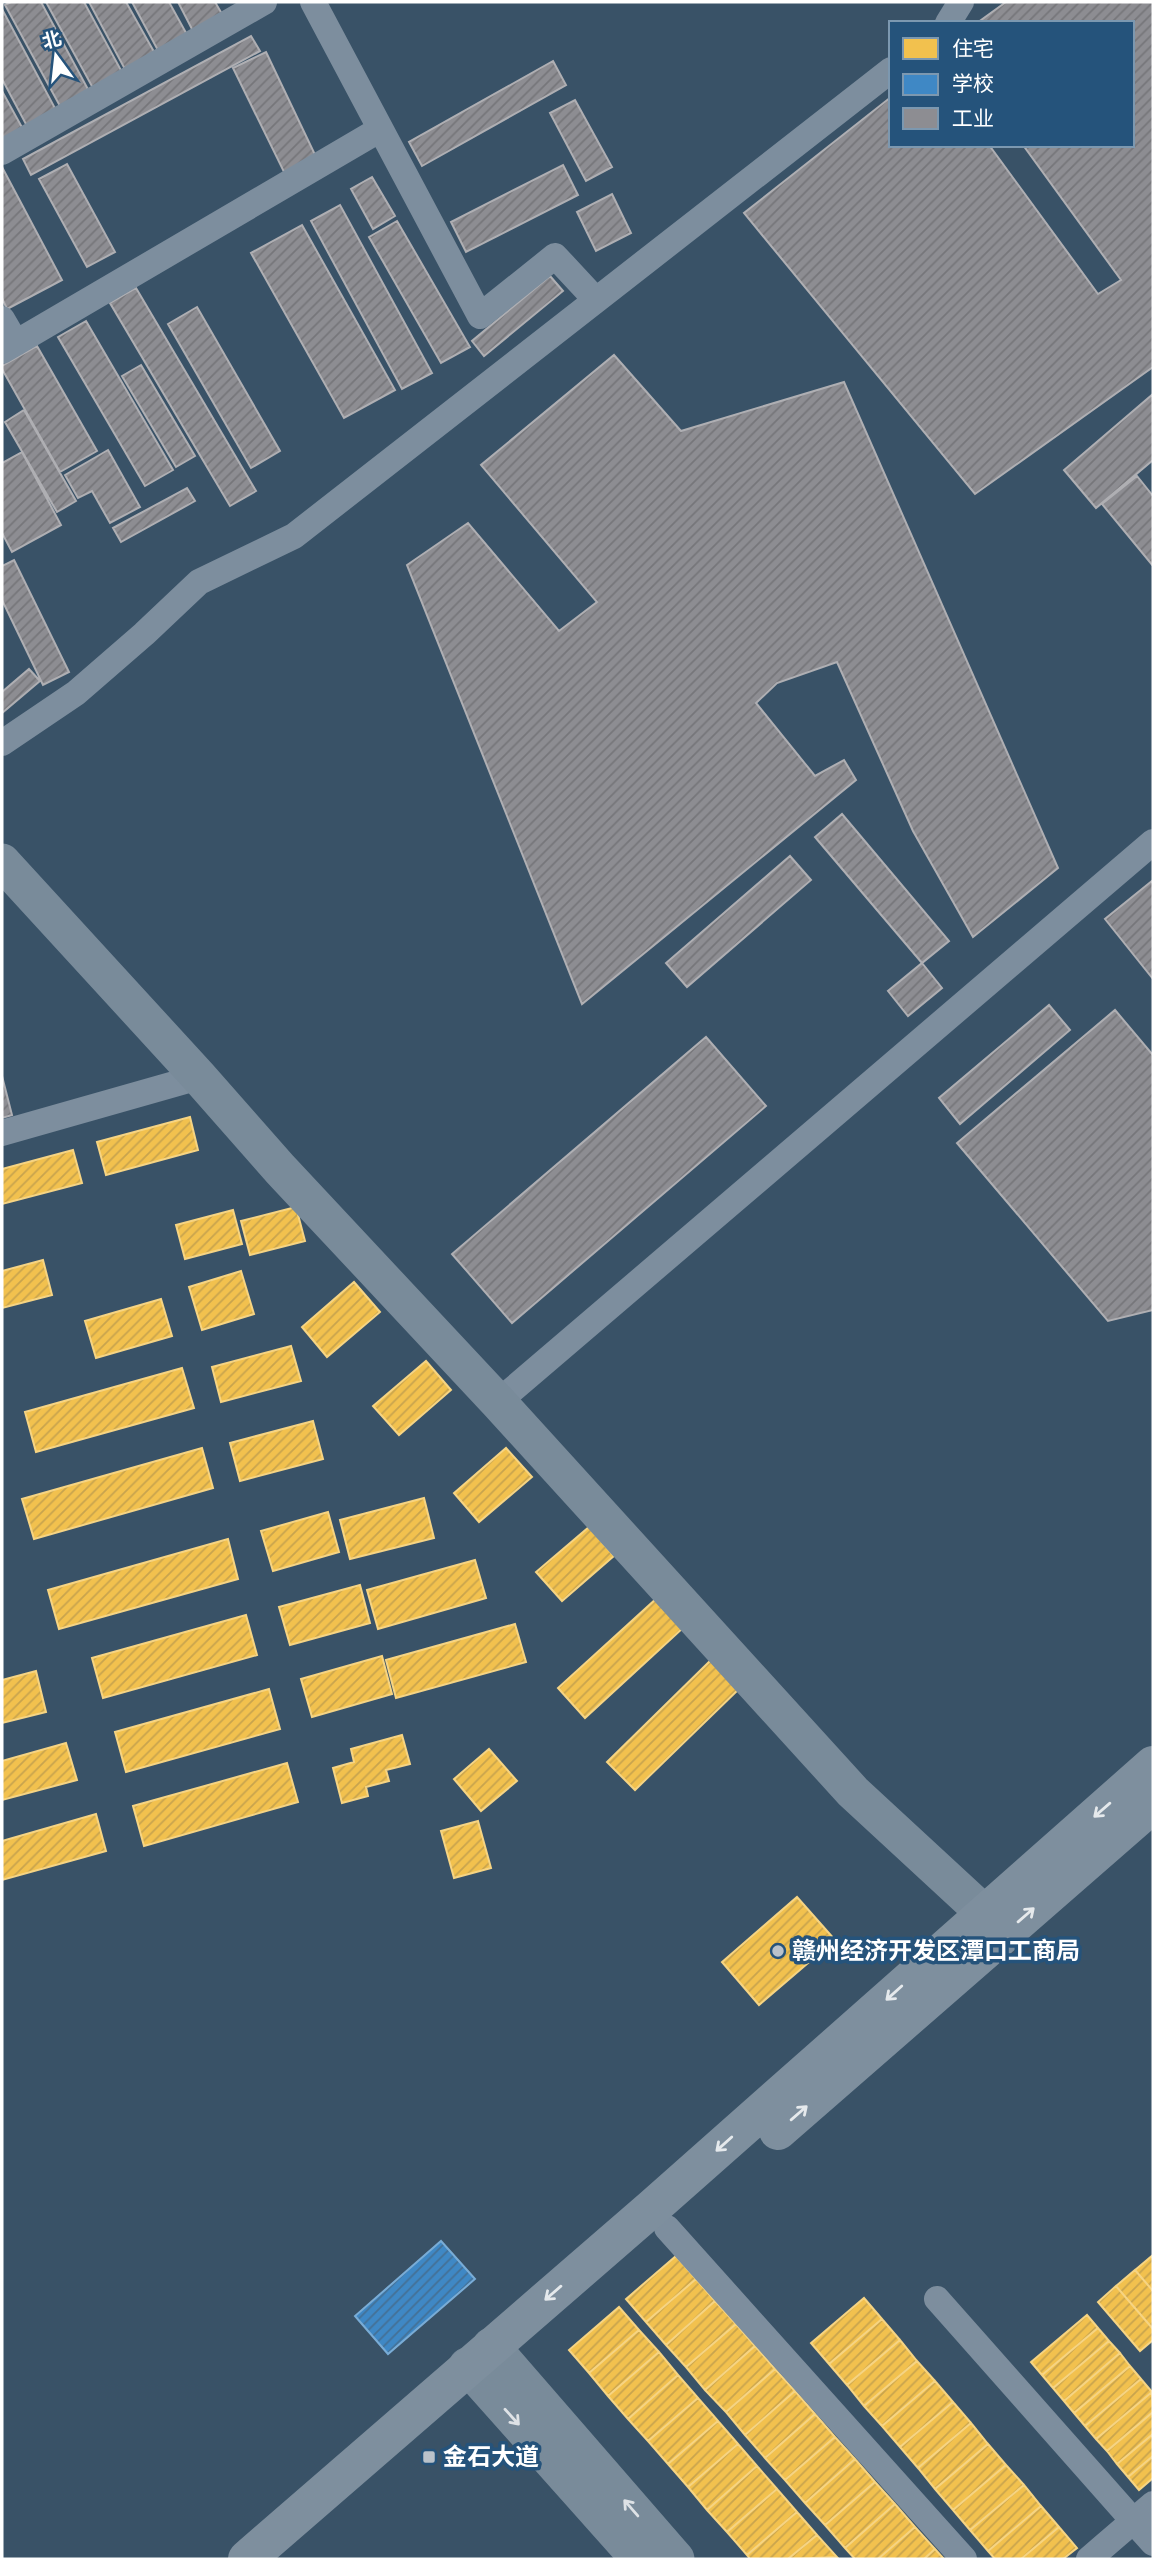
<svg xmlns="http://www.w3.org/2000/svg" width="1155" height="2561" font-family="Roboto,'Noto Sans SC',sans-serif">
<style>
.homes{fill:url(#homes-hatch);stroke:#f6d483;stroke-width:2}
.schools{fill:url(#schools-hatch);stroke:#79acd6;stroke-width:2}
.industry{fill:url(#industry-hatch);stroke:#afafb3;stroke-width:2}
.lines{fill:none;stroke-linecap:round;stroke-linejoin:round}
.minor{stroke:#7d8e9e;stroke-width:26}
.secondary{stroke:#798b9a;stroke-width:37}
.trunk{stroke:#7e8f9e;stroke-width:38}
.oneway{stroke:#e5e9ec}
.oneway2{stroke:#dee2e6}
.poi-dot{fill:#bac2ca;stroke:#25537b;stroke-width:2.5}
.labels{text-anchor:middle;stroke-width:7;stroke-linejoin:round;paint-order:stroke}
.poi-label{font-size:24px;font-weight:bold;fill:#fff;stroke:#25537b;text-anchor:start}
</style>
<defs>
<pattern id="homes-hatch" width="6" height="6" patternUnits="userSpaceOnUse" patternTransform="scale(1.75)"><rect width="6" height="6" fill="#f2c14e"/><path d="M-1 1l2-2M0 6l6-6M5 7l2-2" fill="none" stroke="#c8a44e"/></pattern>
<pattern id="schools-hatch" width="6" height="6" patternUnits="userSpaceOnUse" patternTransform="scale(1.75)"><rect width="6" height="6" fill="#3f88c5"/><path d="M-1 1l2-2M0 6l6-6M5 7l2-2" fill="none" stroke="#447095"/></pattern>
<pattern id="industry-hatch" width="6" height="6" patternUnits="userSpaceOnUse" patternTransform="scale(1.75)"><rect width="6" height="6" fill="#8d8d92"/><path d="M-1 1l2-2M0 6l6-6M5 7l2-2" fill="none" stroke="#76767a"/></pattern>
</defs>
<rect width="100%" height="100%" fill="#395267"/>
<path class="homes" d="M190,1117L198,1150L106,1175L97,1142Z
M73,1150L82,1183L2,1204V1169Z
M296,1207L305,1241L250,1255L241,1221Z
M233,1210L242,1244L185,1259L176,1225Z
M43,1260L52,1295L2,1308V1271Z
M241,1271L254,1314L202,1330L189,1287Z
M354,1282L380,1312L327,1357L302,1327Z
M161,1299L172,1336L96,1358L85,1321Z
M291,1346L301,1381L221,1402L212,1367Z
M426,1361L451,1390L399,1435L373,1406Z
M182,1368L194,1408L36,1452L25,1412Z
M313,1421L323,1459L240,1481L230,1443Z
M202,1448L213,1488L34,1539L22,1499Z
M506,1448L532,1477L479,1522L454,1493Z
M424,1498L434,1538L350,1559L340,1520Z
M328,1512L339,1552L273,1571L261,1531Z
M589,1527L614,1556L562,1601L536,1572Z
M228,1539L238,1579L59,1629L48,1590Z
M475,1560L486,1598L378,1629L367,1590Z
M360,1585L370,1623L290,1645L279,1607Z
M657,1598L684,1627L585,1718L558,1688Z
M246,1615L257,1655L103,1698L92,1658Z
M515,1624L526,1662L396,1698L386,1660Z
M382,1656L392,1694L312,1717L301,1679Z
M712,1659L740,1688L635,1790L607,1762Z
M36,1671L46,1712L2,1723V1680Z
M269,1689L280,1729L126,1772L115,1732Z
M402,1735L410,1764L386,1770L389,1781L366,1787L368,1796L342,1803L333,1768L354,1762L351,1749Z
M66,1743L77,1780L2,1800V1761Z
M489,1749L517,1781L481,1811L454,1779Z
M287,1763L298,1802L144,1846L133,1806Z
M96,1814L106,1851L2,1880V1841Z
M478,1821L491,1868L454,1878L441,1831Z
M797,1897L835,1940L759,2005L722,1962Z
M1153,2255V2291L1135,2270Z
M676,2256L696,2279L646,2322L626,2299Z
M1135,2270L1153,2291V2329L1116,2286Z
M696,2279L715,2301L666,2345L646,2322Z
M1116,2286L1153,2329V2340L1140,2351L1098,2302Z
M864,2298L882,2319L829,2364L811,2343Z
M715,2301L736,2324L686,2367L666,2345Z
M619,2307L639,2330L589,2373L569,2350Z
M1087,2315L1098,2328L1042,2375L1031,2362Z
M882,2319L900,2340L847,2385L829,2364Z
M736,2324L755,2346L705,2390L686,2367Z
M1098,2328L1109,2341L1053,2388L1042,2375Z
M639,2330L659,2352L608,2396L589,2373Z
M900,2340L917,2361L864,2406L847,2385Z
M1109,2341L1120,2353L1064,2401L1053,2388Z
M755,2346L775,2369L726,2412L705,2390Z
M659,2352L678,2375L628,2419L608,2396Z
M1120,2353L1130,2366L1074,2413L1064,2401Z
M917,2361L935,2381L882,2426L864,2406Z
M1130,2366L1141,2379L1085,2426L1074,2413Z
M775,2369L795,2391L745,2435L726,2412Z
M678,2375L698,2398L648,2441L628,2419Z
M1141,2379L1152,2392L1096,2439L1085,2426Z
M935,2381L953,2402L900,2447L882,2426Z
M795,2391L815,2414L765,2458L745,2435Z
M1152,2392L1153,2412L1107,2451L1096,2439Z
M698,2398L718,2421L668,2464L648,2441Z
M953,2402L971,2423L918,2468L900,2447Z
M1153,2412V2434L1117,2464L1107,2451Z
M815,2414L835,2437L785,2480L765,2458Z
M718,2421L738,2444L688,2487L668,2464Z
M971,2423L988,2444L935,2489L918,2468Z
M1153,2434V2456L1128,2477L1117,2464Z
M835,2437L855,2459L805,2503L785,2480Z
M738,2444L757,2466L707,2510L688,2487Z
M988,2444L1006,2465L953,2510L935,2489Z
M1153,2456V2478L1139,2490L1128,2477Z
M855,2459L875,2482L825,2525L805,2503Z
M1006,2465L1024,2485L970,2530L953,2510Z
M757,2466L777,2489L727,2532L707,2510Z
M875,2482L895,2504L845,2548L825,2525Z
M1024,2485L1041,2506L988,2551L970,2530Z
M777,2489L797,2512L747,2555L727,2532Z
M895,2504L915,2527L878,2559H855L845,2548Z
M1041,2506L1059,2527L1021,2559H995L988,2551Z
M797,2512L817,2535L788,2559H750L747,2555Z
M915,2527L935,2549L924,2559H878Z
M1059,2527L1077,2548L1063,2559H1021Z
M817,2535L837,2557L788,2559Z
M935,2549L944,2559H924Z"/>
<path class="schools" d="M441,2241L475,2279L388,2354L355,2316Z"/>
<path class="industry" d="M11,2H41L90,93L61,108L5,5Z
M46,2H84L123,74L94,90Z
M89,2H126L157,57L127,73Z
M132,2H169L190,40L161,56Z
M178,2H215L225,19L195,35Z
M1006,2H1153V367L975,494L744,213L891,97V145H989L1098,294L1121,280L1023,145H1132V23H977Z
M2,9L57,112L28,128L2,79Z
M251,36L260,51L31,175L23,159Z
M266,52L318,161L286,176L233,68Z
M553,61L566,85L422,166L409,142Z
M2,91L24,131L2,143Z
M575,100L612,167L586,181L550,113Z
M67,164L115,252L87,267L39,179Z
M563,165L578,195L466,252L451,222Z
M2,167L62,280L7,309L2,298Z
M372,177L395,216L373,229L351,189Z
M612,194L631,233L596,251L577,212Z
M340,205L432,373L402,389L311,221Z
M397,221L470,347L441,363L369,237Z
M302,225L395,390L344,418L251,253Z
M550,276L563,291L484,356L472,341Z
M136,288L256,491L230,506L110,303Z
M197,307L280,451L251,468L168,324Z
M86,321L173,470L145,486L58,337Z
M37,346L97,451L60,472L2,369V366Z
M614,355L681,431L844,382L1058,868L973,937L913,831L837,662L777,683L756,703L815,776L844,760L856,780L582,1004L407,565L468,523L559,631L597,602L481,465Z
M141,365L195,456L176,467L122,376Z
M1153,394V460L1096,508L1064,470Z
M24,410L76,501L57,512L5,422Z
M108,450L140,507L110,523L92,491L78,498L65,475Z
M22,452L61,525L12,552L2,533V463Z
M1137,476L1153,496V566L1102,504Z
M187,488L195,501L121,542L113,528Z
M14,560L69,672L43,685L2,600V566Z
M29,669L40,681L2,713V692Z
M842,814L949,941L922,963L815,837Z
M790,856L811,880L687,987L666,963Z
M1153,880V979L1105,919Z
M922,963L942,988L908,1016L888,991Z
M1049,1005L1070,1030L960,1124L939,1098Z
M1115,1010L1153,1055V1310L1108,1321L957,1143Z
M706,1037L766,1106L512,1323L452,1254Z
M2,1076L12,1115L2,1118Z"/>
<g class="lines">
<path class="minor" d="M313,2L480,316L555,256L596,300
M948,23L961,2
M2,152L264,2
M2,319L16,343
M2,351L379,130
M2,743L76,693L144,634L199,582L294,536L891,70
M2,1133L199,1077
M498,1402L1153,842
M667,2228L964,2559
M937,2299L1153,2543
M1089,2559L1153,2504"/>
<path class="secondary" d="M2,862L199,1077L280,1169L498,1402L853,1792L984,1913
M491,2346L676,2559
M467,2366L639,2559"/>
<path class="trunk" d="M778,2131L1153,1804
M247,2559L652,2208L1153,1765"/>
</g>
<defs><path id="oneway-shaft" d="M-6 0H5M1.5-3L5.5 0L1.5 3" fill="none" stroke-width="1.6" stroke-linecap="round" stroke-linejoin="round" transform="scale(1.75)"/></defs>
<g class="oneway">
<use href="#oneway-shaft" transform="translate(1102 1810) rotate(139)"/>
<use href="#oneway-shaft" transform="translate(1026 1915) rotate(-41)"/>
<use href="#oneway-shaft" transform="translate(894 1993) rotate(138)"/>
<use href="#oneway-shaft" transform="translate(799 2113) rotate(-41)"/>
<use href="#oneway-shaft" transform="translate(724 2144) rotate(138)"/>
<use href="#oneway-shaft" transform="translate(553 2293) rotate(139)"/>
</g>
<g class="oneway2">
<use href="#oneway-shaft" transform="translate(512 2417) rotate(48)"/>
<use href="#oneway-shaft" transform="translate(631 2508) rotate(-131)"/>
</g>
<g class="poi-dot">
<circle cx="778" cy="1951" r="7"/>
<rect x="422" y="2450" width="14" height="14" rx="3.5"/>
</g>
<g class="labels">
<g class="poi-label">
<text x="792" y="1959">赣州经济开发区潭口工商局</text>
<text x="443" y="2465">金石大道</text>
</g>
</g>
<rect width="1155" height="2561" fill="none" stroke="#ffffff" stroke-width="7"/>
<rect x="889" y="21" width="245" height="126" fill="#25537b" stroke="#7c98b0" stroke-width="2"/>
<rect x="903" y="38" width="35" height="21" fill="#f2c14e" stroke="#7c98b0" stroke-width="2"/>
<text x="952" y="56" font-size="21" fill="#ffffff">住宅</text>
<rect x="903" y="74" width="35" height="21" fill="#3f88c5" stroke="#7c98b0" stroke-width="2"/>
<text x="952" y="91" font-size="21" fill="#ffffff">学校</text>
<rect x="903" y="108" width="35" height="21" fill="#8d8d92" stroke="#7c98b0" stroke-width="2"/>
<text x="952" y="126" font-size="21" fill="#ffffff">工业</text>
<g transform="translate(56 56) rotate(345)" stroke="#25537b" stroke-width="5" paint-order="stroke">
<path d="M0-5L12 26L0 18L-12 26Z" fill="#ffffff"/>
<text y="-10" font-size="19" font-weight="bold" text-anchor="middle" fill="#ffffff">北</text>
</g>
</svg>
